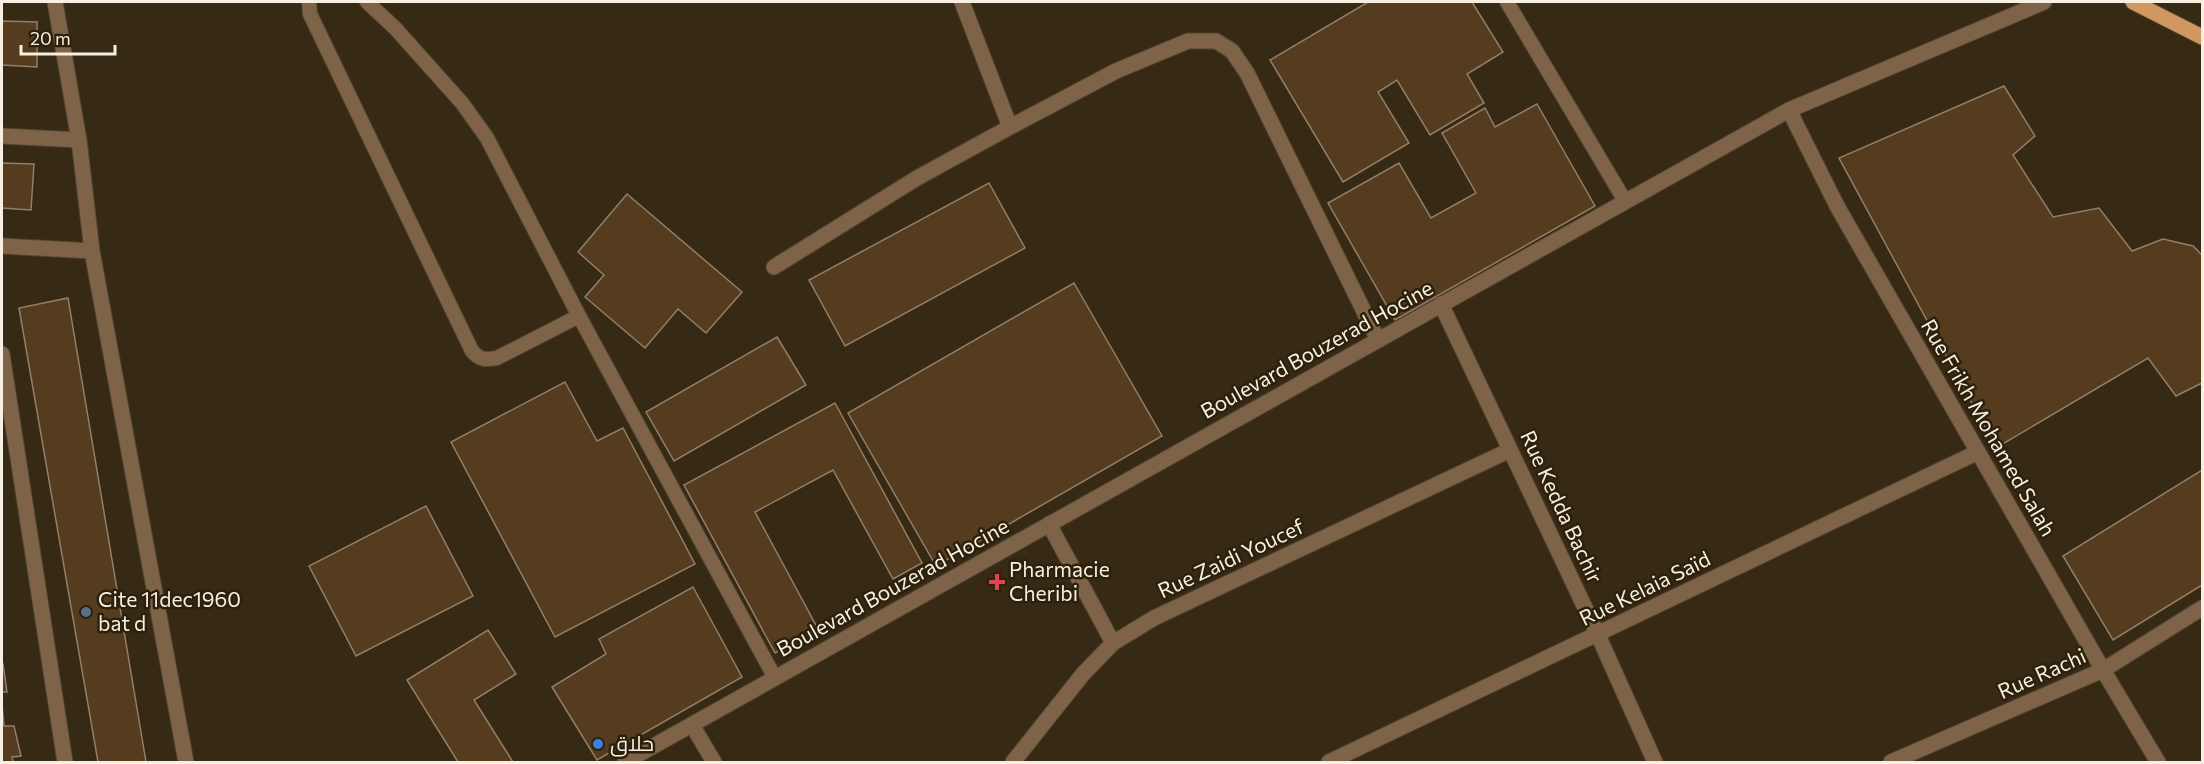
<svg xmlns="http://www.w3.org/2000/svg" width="2204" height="764" font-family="Commissioner,Cairo,sans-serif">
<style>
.building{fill:#553c1e;stroke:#927e69;stroke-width:1.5}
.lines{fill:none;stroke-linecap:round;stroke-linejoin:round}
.service-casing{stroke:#524632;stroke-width:16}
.minor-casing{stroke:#524632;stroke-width:17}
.tertiary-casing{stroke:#524632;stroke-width:17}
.primary-casing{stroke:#524632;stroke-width:17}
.service{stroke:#7f6349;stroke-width:14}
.minor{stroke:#7f6349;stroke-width:15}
.tertiary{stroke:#7f6349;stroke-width:15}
.primary{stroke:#d09760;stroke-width:15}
.health-dot{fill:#e0444e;stroke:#2d210b;stroke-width:2}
.service-dot{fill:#5c6f8a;stroke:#2d210b;stroke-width:2}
.shop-dot{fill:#3f7fe0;stroke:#2d210b;stroke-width:2}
.labels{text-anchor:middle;stroke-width:5;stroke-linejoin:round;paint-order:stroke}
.street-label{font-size:21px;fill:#f7efe2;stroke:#2d210b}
.poi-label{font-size:21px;fill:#f7efe2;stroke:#2d210b;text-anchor:start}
</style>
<rect width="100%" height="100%" fill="#372a15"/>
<path class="building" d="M1368,2H1472L1503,52L1467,74L1484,103L1430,135L1397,80L1378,92L1409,143L1343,182L1270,60Z
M2,21L37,22V67L2,65Z
M2004,86L2035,136L2013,155L2053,217L2099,208L2132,251L2163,239L2193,246L2202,255V383L2176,396L2148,358L1996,448L1839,158Z
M1537,104L1595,206L1395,320L1328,203L1399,163L1431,218L1476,193L1442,133L1485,108L1495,127Z
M2,163L34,164L31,210L2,208Z
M989,183L1025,248L845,346L809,280Z
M627,194L742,292L706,333L678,309L645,348L585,297L604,275L578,252Z
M1074,283L1162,436L936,566L848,413Z
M68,298L146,762H98L19,308Z
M777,337L806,385L674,461L646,412Z
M565,382L597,441L623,428L695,564L555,637L451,442Z
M835,403L922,563L893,579L833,470L755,512L818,629L775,653L684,485Z
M2202,470V585L2113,640L2063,556Z
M426,506L473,596L356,656L309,566Z
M693,587L742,677L597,760L552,687L606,654L599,639Z
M488,630L516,674L474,700L513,762H458L407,680Z
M2,664H3L7,692H2Z
M2,704L4,726H14L21,756L12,757L13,762H2Z"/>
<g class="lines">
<g class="service-casing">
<path id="service" d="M309,2L310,14L472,351C480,360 485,360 497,358L579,316
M367,2L395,28L462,103L487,138L579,316L775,678
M1507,2L1625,201"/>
</g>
<g class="minor-casing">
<path id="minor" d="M55,2L79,140L92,251L186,762
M962,2L1010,127
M1789,110L1837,206L2103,670L2158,762
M2,136L79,140
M2,246L92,251
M774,267L917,178L1010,127L1116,71L1188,41H1216L1232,51L1247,73L1378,340
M1441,304L1598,635L1655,762
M2,354L65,762
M1049,524L1113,643
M692,725L714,762
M1013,762L1083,674L1113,643L1154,618L1510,450
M1329,762L1978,452
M1891,762L2103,670L2202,608"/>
</g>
<g class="tertiary-casing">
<path id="tertiary" d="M625,762L1789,110L2044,2"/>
</g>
<g class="primary-casing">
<path id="primary" d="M2133,2L2202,37"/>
</g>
<use href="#service" class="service"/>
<use href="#minor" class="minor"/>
<use href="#tertiary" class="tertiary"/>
<use href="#primary" class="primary"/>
</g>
<path class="health-dot" d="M994 573h6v6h6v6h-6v6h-6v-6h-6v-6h6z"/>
<circle class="service-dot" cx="86" cy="612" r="6"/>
<circle class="shop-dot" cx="598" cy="744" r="6"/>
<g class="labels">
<g class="street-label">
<text transform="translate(1317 350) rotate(-29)" y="7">Boulevard Bouzerad Hocine</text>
<text transform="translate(1988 428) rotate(60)" y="7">Rue Frikh Mohamed Salah</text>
<text transform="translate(1561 507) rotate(65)" y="7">Rue Kedda Bachir</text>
<text transform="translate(1231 559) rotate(-25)" y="7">Rue Zaidi Youcef</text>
<text transform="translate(893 588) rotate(-29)" y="7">Boulevard Bouzerad Hocine</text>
<text transform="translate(1645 589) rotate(-26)" y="7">Rue Kelaia Saïd</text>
<text transform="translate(2042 674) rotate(-24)" y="7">Rue Rachi</text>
</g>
<g class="poi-label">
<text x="1009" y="577">Pharmacie<tspan x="1009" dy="24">Cheribi</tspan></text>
<text x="98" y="607">Cite 11dec1960<tspan x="98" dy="24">bat d</tspan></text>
<text x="610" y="751">حلاق</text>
</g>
</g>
<rect width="2204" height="764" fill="none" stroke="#f7efe2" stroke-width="6"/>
<path d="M21 45v9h94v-9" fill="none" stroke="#f7efe2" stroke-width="3"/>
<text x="30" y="45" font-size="18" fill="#f7efe2" stroke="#2d210b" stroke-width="4.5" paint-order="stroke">20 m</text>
</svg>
